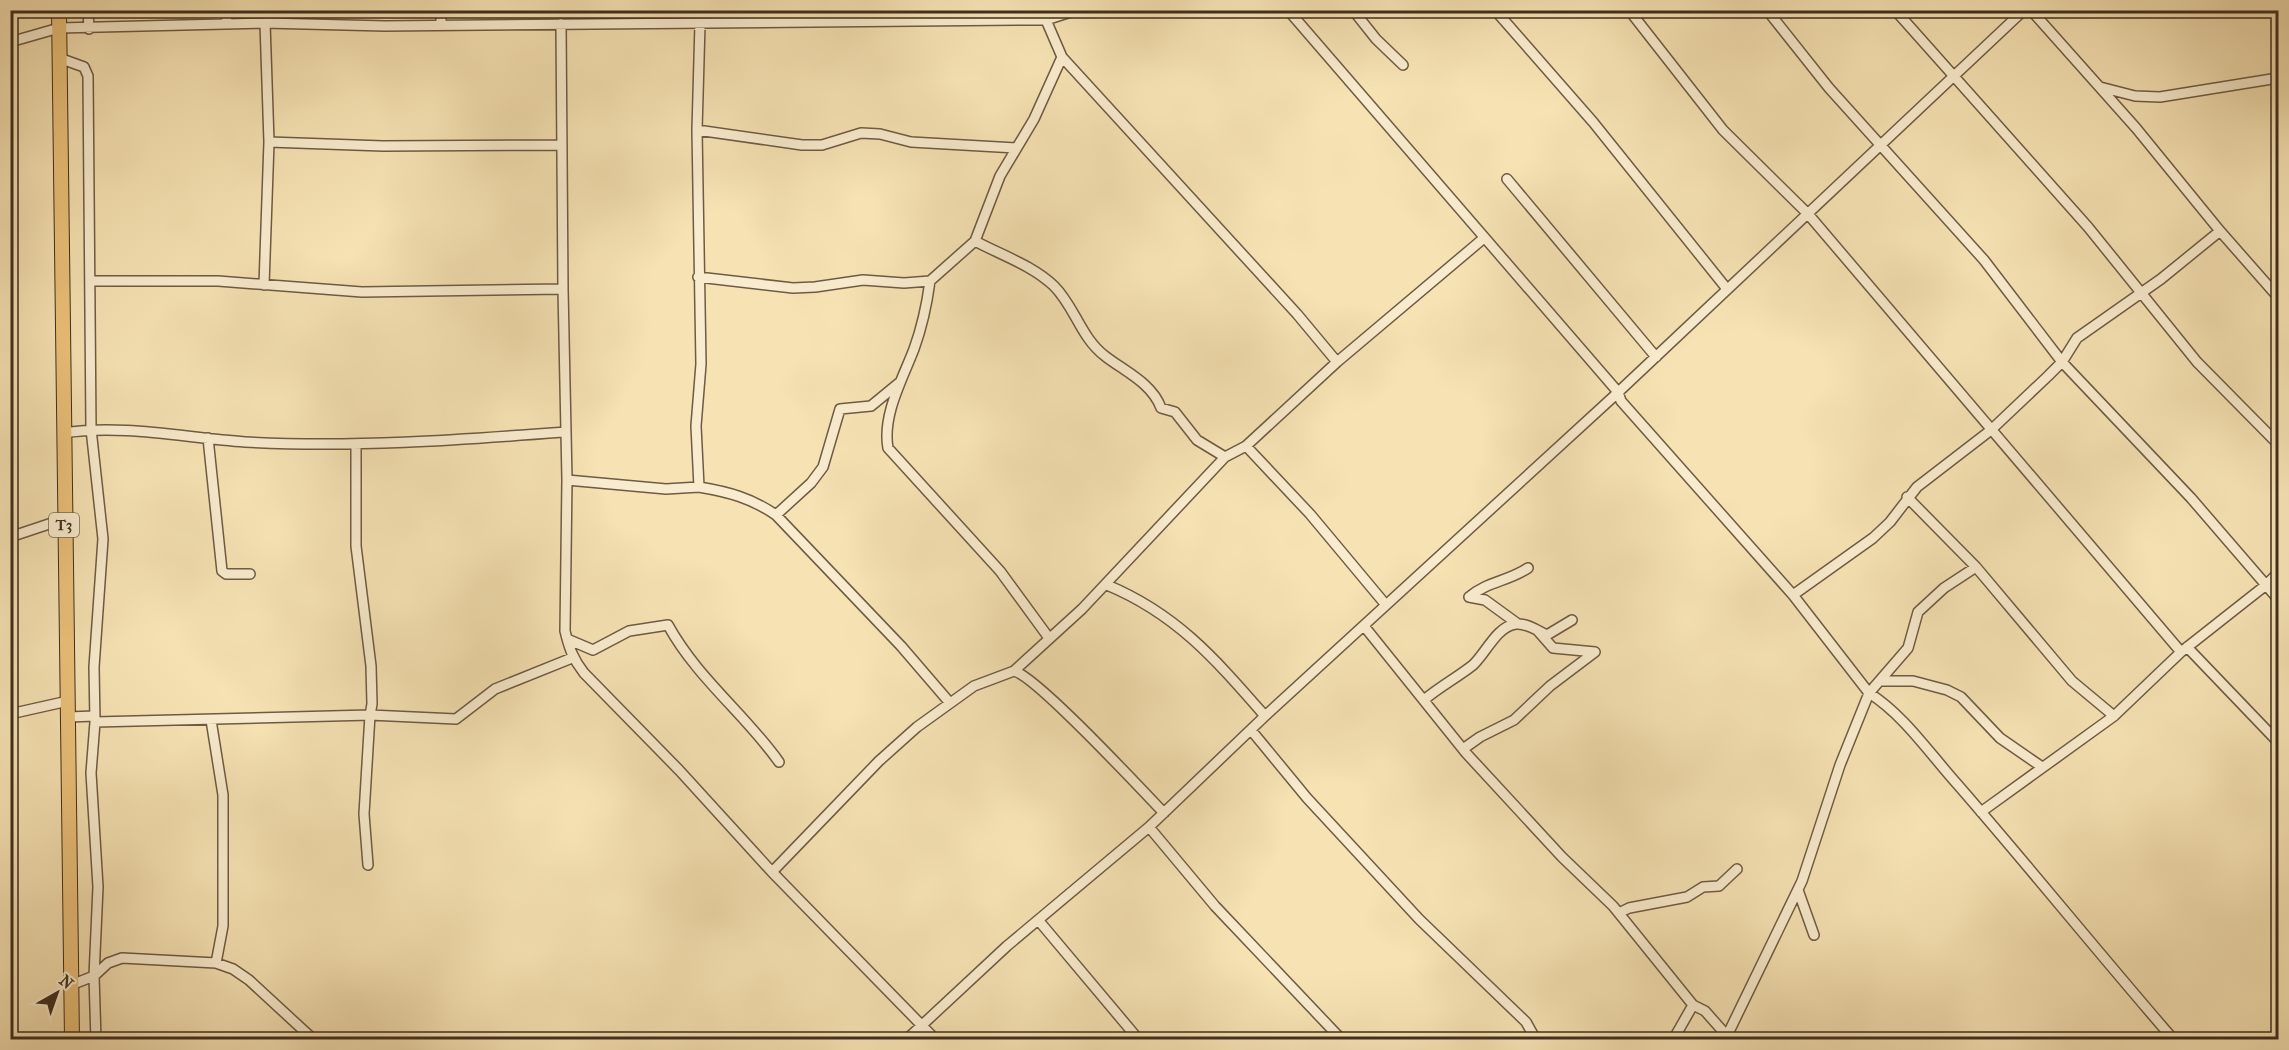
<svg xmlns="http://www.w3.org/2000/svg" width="2289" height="1050" font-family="'IM FELL French Canon',serif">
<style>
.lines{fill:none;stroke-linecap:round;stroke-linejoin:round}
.minor-casing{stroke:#6e5b44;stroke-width:12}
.highway-casing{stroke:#402e1f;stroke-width:16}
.minor{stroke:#f9ecce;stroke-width:9}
.highway{stroke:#ebc17a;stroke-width:14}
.labels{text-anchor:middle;stroke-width:4.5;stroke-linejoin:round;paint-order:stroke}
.shield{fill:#f9ecce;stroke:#786754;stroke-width:1.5}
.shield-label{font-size:15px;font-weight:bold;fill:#402e1f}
</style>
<rect width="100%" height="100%" fill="#f6e2b3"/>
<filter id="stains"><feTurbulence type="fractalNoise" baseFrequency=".00333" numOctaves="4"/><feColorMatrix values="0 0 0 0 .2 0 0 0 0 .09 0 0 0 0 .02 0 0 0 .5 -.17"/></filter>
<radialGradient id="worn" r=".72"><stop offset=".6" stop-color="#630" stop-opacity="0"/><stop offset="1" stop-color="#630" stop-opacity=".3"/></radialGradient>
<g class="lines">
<g class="minor-casing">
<path id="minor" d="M88,10L89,29
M226,10L227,24
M441,10V25
M1288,10L1618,392L1621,401L1793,595L1869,693C1904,715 1930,754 1958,785C2031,869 2101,956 2174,1040
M1353,10L1376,39L1403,65
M1495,10L1593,122L1727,289
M1629,10L1723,130L1808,214L2181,652
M1767,10L1829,88L1984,260L2062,362L2191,498L2266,585L2278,573
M1895,10L2088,227L2197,362L2278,444
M1046,20L1062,57L1297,314L1337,362L1484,238
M561,24L563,289L567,480L565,631C569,648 573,659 584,673L679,770L772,872L936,1040
M10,42L59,28L265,23L385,26L1019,20H1046L1077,10
M59,58L84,67L88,76L91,429L103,539L94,667L95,722L91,773L98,887L94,976L96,1040
M2100,87L2135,96L2160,97L2278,78
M697,130L802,145H822L861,133L880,134L911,142L1016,148
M269,142L383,146L562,145
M1507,179L1656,357
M2220,231L2278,297
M975,241C1001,255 1032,265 1054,286C1075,307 1081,338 1105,356C1124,371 1152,383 1161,408L1175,412L1197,440L1225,457
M698,277L793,288L815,287L863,280L904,283L930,281L975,241L1000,176L1034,119L1062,57
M91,281H218L362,292L563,289
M930,281C927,304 922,327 914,349C903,378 882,415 888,448L1000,571L1049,638
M264,285L269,142L265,23
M63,433C124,424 185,438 245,442C352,448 458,440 565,432
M208,438L222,571L226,574H250
M356,445V546L371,666L372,704L370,715L456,719L495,689L572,658
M1246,446L1310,514L1386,605
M567,480L666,489L699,487L696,426L701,364L697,130L700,24
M699,487C729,492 751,498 776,515L901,646L950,703
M1907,497L1976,567L2072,681L2114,716L1981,812
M776,515L811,483L823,467L840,409L871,406L899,383
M10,537L64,519
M1107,585C1177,614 1216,660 1265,716
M1793,595L1873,538L1890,522L1917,487L1991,430L2048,376L2062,362L2077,338L2161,279L2220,231L2136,128L2031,10
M1469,597C1486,582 1509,581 1528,568
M1469,597L1485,600L1518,624
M1364,626L1466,753L1562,857L1613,906L1693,1005L1673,1040
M567,639L593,650L629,631L668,625C697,678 745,714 779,762
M2187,647L2278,742
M1014,671C1036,676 1141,789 1164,813
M1883,681H1913L1947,690L1961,697L2000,738L2042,767
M1424,700C1439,687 1458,677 1473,665C1486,653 1497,626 1516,624C1527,623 1538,631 1547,635L1572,620
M10,714L68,701
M2114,716L2181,652L2266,585L2278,599
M68,717L95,716
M211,720L223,795V926L216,963
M95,722L370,715L364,814L368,865
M1251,730L1307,798L1419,919L1526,1022L1536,1040
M1463,749L1480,737L1514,720L1550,686L1595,652L1553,648L1538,631
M1149,827L1215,906L1342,1040
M772,872L879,761L917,727L974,686L1014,671L1082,609L1225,457L1246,446L1337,362
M1798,890L1814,935
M1619,913L1629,908L1687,897L1703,887L1719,886L1737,869
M1039,921L1139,1040
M71,985L94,976L108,963L122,958L216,963L233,969L249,980L314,1040
M1693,1005L1705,1011L1728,1037
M906,1040L1007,946L1149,827L1265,716L1612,398L2024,10
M1725,1040L1802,881L1840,765L1869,693L1908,648L1918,612L1944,588L1976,567"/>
</g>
<g class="highway-casing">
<path id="highway" d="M59,10L72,1040"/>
</g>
<use href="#minor" class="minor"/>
<use href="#highway" class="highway"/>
</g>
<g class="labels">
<rect class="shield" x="49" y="513" width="30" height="24" rx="4.5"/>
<g class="shield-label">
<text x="64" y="530">T3</text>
</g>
</g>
<rect width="2289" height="1050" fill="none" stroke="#f6e2b3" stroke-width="36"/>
<rect x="12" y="12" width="2265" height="1026" fill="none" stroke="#402e1f" stroke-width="3"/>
<rect x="18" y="18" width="2253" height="1014" fill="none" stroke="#402e1f" stroke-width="1.5"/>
<g transform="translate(57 993) rotate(40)" stroke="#f9ecce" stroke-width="4.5" paint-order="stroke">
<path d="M0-4.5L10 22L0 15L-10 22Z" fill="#402e1f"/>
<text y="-9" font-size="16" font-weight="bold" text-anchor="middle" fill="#402e1f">N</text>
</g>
<rect width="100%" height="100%" filter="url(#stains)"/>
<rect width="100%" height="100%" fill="url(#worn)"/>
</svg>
